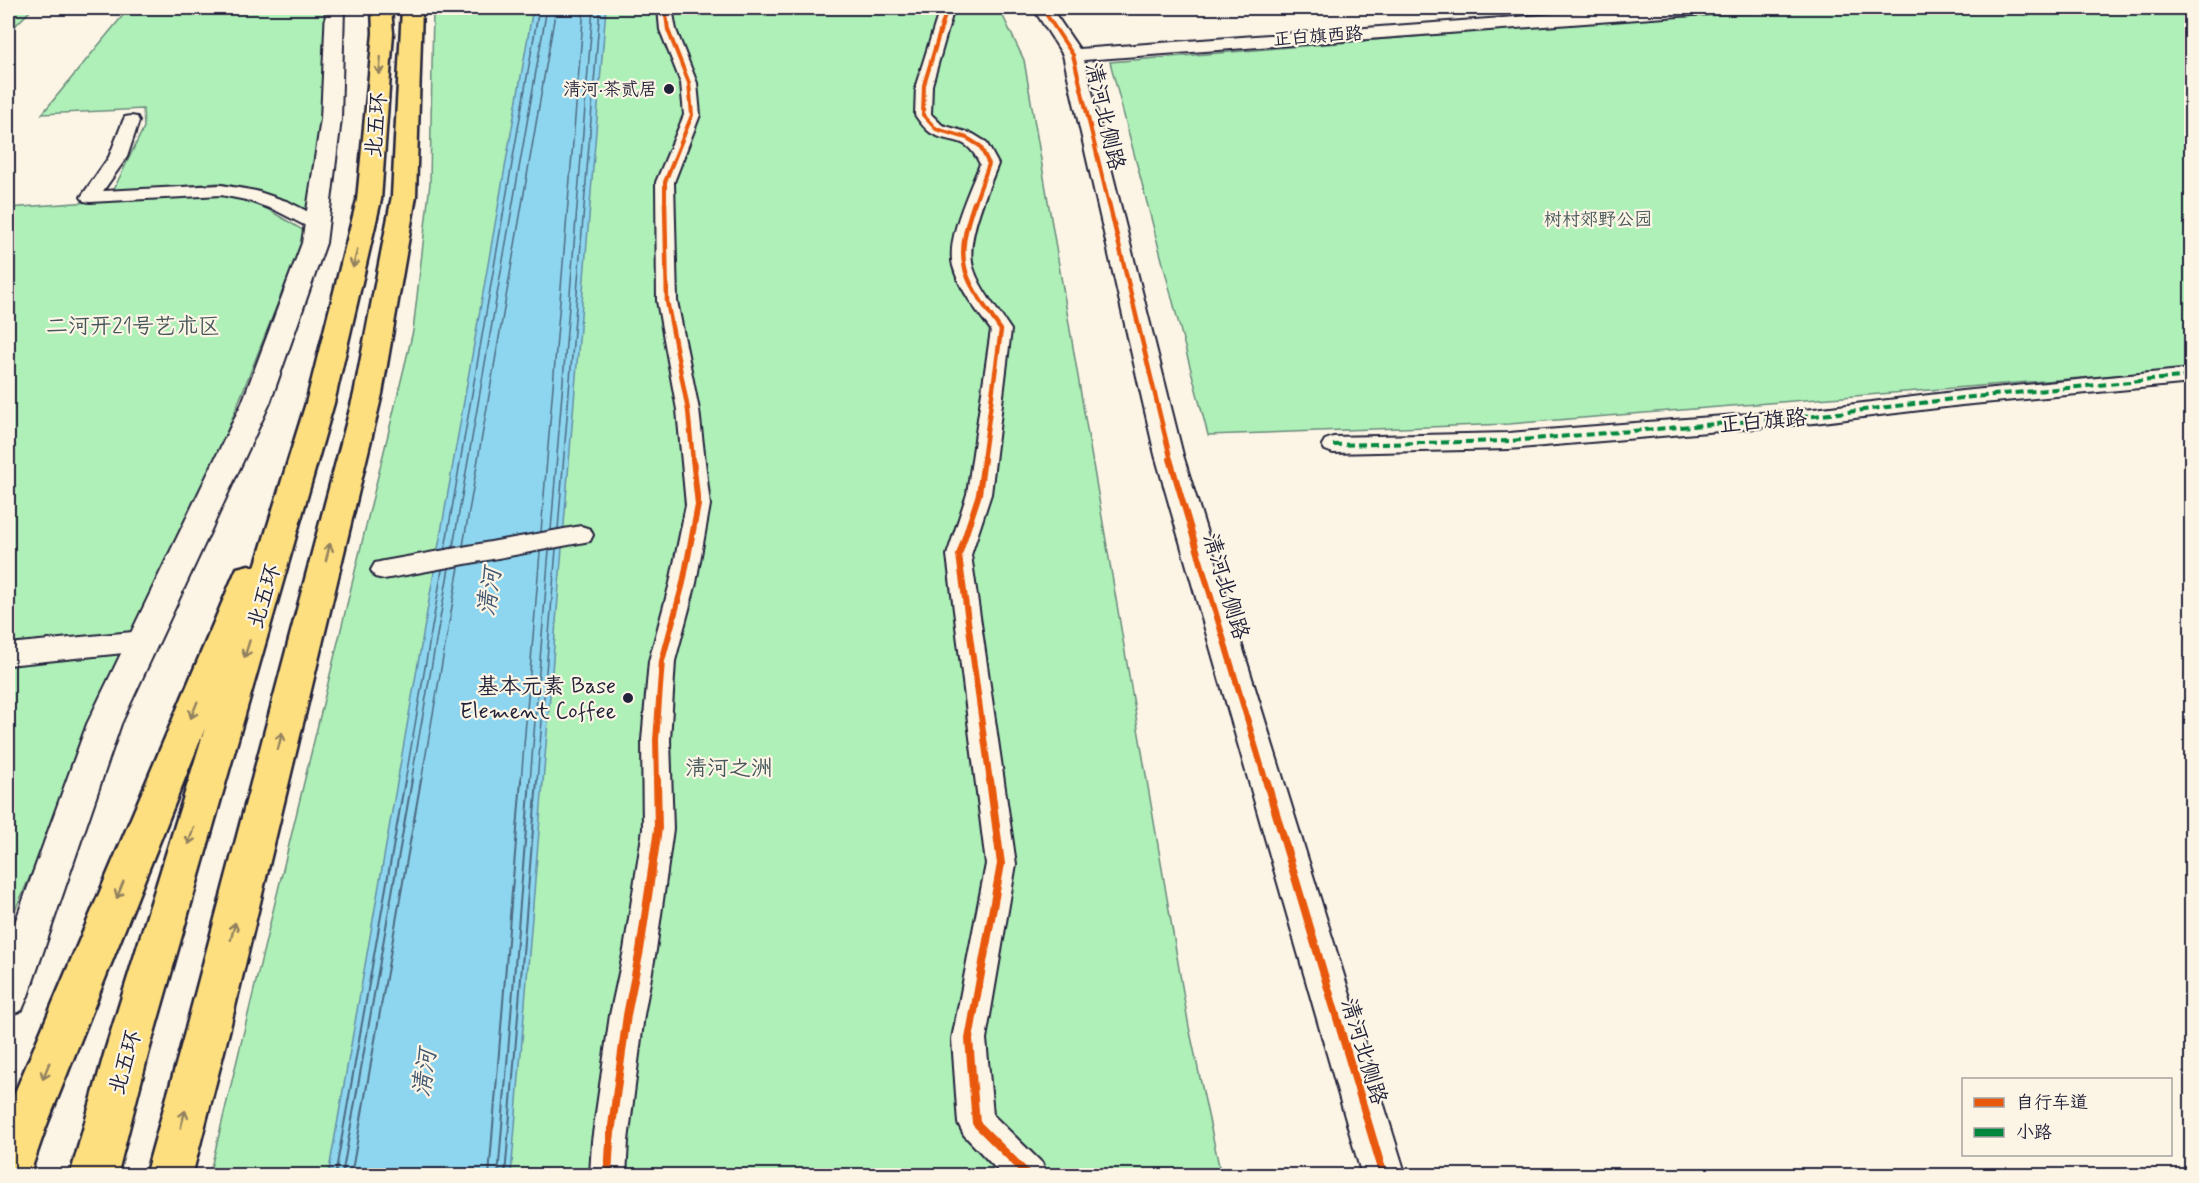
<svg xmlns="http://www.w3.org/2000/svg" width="2199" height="1183" font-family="Mynerve,'LXGW WenKai TC',sans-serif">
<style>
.green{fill:#aff0b8;stroke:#68897a;stroke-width:1.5}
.water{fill:#8ed6ef;stroke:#638ea7;stroke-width:1.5}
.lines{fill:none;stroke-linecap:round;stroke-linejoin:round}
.shore-far1{stroke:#4d6a83;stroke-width:1.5}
.shore{stroke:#4d6a83;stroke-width:2}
.minor-casing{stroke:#22223b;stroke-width:4}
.tertiary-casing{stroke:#22223b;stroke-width:4}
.motorway-casing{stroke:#22223b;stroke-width:5}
.minor{fill:#fcf5e5;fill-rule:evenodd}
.tertiary{fill:#fcf5e5;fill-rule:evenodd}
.motorway{fill:#fedf80;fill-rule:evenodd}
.quiet{stroke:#00873e;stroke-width:4;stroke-dasharray:8 4;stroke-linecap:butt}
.cycleway-far3-casing{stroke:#fcf5e5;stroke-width:6}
.cycleway-far2-casing{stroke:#fcf5e5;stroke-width:8}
.cycleway-far1-casing{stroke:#fcf5e5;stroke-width:10}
.cycleway-casing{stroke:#fcf5e5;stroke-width:11}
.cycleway-far3{stroke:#e8590c;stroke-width:4}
.cycleway-far2{stroke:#e8590c;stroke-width:4.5}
.cycleway-far1{stroke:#e8590c;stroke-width:6}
.cycleway{stroke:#e8590c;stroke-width:8}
.oneway{stroke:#90805e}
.poi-dot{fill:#22223b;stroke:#fcf5e5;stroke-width:2}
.labels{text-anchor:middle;stroke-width:4.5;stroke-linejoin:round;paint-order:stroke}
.far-street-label{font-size:18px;fill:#22223b;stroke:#fcf5e5}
.far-poi-label{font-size:18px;fill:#22223b;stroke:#fcf5e5;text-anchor:end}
.far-park-label{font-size:18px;fill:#45565a;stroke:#fcf5e5}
.street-label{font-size:22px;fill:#22223b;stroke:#fcf5e5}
.park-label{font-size:22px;fill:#45565a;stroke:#fcf5e5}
.poi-label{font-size:22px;fill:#22223b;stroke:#fcf5e5;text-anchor:end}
.water-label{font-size:24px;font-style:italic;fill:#425871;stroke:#fcf5e5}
</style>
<rect width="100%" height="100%" fill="#fcf5e5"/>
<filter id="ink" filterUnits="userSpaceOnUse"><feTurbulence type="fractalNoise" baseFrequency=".0167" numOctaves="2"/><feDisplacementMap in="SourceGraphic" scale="12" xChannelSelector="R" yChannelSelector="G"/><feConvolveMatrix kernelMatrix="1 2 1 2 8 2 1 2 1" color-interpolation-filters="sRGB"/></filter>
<g filter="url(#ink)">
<path class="green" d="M8,8H33L8,33Z
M129,8H331L324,122L308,212L247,188L219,183L113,191L144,127L143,109L42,114Z
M433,8H999L1024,60L1189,1027L1221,1175L209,1176L413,331L430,183Z
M1866,8H2191V369L1509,424L1208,435L1110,62L1613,20Z
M213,193L254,201L306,232L218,454L8,926V208Z"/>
<path class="water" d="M533,8H606L511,1175L328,1176Z"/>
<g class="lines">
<path class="shore-far1" d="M558,529L600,8
M551,530L593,8
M541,532L584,8
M463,546L556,8
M453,547L547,8
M445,549L539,8
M405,782L442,570
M411,782L449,568
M421,782L459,567
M521,782L540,552
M530,782L549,550
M537,782L556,549"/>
<path class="shore" d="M335,1176L405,780
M342,1176L412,780
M351,1176L421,780
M489,1176L521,780
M498,1176L530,780
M505,1176L537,780"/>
<g class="minor-casing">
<path id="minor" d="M658,8H672L676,30L697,83L700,115L674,182L677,301L699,410L710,505L696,583L675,661L670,740L673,829L656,950L644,1015L628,1141L626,1176H590L592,1141L610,1015L624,950L643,829L642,740L649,661L670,583L686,505L677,410L657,301L656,182L684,115L681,83L660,30Z
M937,8H951L952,15L932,85L931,114L942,125L973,134L986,142L998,164C988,190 965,239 973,267C980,290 998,310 1011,330L991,494L971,555L1016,864L986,1039L993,1115L1042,1163L1047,1176H1003L964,1135L958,1123L952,1039L986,864L947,555L967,494L991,330C977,311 959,289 953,266C946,238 970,190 980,164C965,133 954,146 931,133C925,129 919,121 915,115L916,85L938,15Z
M131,116L137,117L139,121L127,157L103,191L221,185L256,191L289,202L324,220L326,224L324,228H310L275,210L246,200L221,195L90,202L84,201L81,197L109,157L123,121L125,117Z
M2192,369V383L1962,405L1814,423L1509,449L1333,453L1325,450L1322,445L1325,440L1333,437L1509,433L1814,409L1962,391Z
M581,526L590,529L593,535L590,541L384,579L375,577L371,570L375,563L384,561Z
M143,631L152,634L156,641L152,648L143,651L8,665V644Z"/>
</g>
<g class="tertiary-casing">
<path id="tertiary" d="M326,8H344L341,119L326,243L270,403L121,724L28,996L22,1010L8,1016V942L87,724L242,403L302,243L321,119Z
M1033,8H1051L1079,49L1638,8H1715L1712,12L1706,14L1084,60L1183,455L1406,1176H1362L1155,455L1063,55Z"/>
</g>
<g class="motorway-casing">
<path id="motorway" d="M372,8H391L393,33L381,200L334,403L149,1051L117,1176H70L105,1051L205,728L46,1127L29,1176H8V1109L233,577L237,568L249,565L255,567L306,403L357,200L373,33Z
M402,8H422L416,196L382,394L229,1032L192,1176H145L185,1032L354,394L392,196Z"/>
</g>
<use href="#minor" class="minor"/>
<use href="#tertiary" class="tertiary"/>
<use href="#motorway" class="motorway"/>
<path class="quiet" d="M1333,445L1509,441L1814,416L1962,398L2192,376"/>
<g class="cycleway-far3-casing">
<path id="cycleway-far3" d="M665,8L668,30L689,83L692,115L665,182V205
M944,8L945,15L924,85L923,115L936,129L967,138L980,146L989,164L974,205
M1042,8L1073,55L1109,205"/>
</g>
<g class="cycleway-far2-casing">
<path id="cycleway-far2" d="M665,203L667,301L688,410L693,461
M974,203C952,267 965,278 1001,330L983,461
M1109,203L1171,461"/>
</g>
<g class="cycleway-far1-casing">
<path id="cycleway-far1" d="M984,459L979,494L959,555L990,782
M1170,459L1266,782
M657,782L656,740L662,661L683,583L698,505L693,459"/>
</g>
<g class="cycleway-casing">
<path id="cycleway" d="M990,780L1001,864L969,1039L976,1123L1029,1176
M1266,780L1384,1176
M608,1176L610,1141L627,1015L640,950L658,829L657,780"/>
</g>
<use href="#cycleway-far3" class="cycleway-far3"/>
<use href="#cycleway-far2" class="cycleway-far2"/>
<use href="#cycleway-far1" class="cycleway-far1"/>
<use href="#cycleway" class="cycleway"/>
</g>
<defs><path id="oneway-shaft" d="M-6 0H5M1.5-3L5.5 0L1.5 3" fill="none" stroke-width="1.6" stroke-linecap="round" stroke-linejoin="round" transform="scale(1.5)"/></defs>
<g class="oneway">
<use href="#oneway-shaft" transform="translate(380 66) rotate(95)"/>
<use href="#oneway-shaft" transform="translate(355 259) rotate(104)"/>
<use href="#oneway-shaft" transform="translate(328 552) rotate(-76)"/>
<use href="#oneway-shaft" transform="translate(247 649) rotate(107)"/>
<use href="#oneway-shaft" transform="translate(194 710) rotate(112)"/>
<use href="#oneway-shaft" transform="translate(280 741) rotate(-76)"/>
<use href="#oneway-shaft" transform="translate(191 836) rotate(107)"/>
<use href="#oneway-shaft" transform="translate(120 890) rotate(112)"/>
<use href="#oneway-shaft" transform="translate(233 931) rotate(-76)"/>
<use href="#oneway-shaft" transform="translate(46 1071) rotate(112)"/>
<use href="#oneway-shaft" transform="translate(183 1119) rotate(-75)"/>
</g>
</g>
<g class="poi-dot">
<circle cx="669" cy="89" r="6"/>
<circle cx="628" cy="698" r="6"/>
</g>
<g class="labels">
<g class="far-street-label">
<text transform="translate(1318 36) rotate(-4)" y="6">正白旗西路</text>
</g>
<g class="far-poi-label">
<text x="657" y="95">清河·茶贰居</text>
</g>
<g class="far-park-label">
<text x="1598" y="225">树村郊野公园</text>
</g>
<g class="street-label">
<text transform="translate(1106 116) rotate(77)" y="8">清河北侧路</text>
<text transform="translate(375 125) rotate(-85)" y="8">北五环</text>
<text transform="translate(1763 420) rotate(-5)" y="8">正白旗路</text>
<text transform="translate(1227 586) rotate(73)" y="8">清河北侧路</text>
<text transform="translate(263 596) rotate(-73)" y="8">北五环</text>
<text transform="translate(1365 1051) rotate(73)" y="8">清河北侧路</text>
<text transform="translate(124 1062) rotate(-74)" y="8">北五环</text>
</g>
<g class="park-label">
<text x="133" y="333">二河开21号艺术区</text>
<text x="729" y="775">清河之洲</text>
</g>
<g class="poi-label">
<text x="616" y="693">基本元素 Base<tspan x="616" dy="25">Element Coffee</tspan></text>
</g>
<g class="water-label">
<text transform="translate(489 592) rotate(-82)" y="8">清河</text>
<text transform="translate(424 1073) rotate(-82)" y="8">清河</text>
</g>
</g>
<rect width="2199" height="1183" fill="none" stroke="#fcf5e5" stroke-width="30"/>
<rect x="15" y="15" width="2169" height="1153" fill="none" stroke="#22223b" stroke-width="2" filter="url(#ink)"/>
<rect x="1962" y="1078" width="210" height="78" fill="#fcf5e5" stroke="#a5a1a1" stroke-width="1.5"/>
<rect x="1974" y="1098" width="30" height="9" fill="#e8590c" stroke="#a5a1a1" stroke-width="1.5"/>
<text x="2016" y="1108" font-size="18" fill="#22223b">自行车道</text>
<rect x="1974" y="1128" width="30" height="9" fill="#00873e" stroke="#a5a1a1" stroke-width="1.5"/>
<text x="2016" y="1138" font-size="18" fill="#22223b">小路</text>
</svg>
